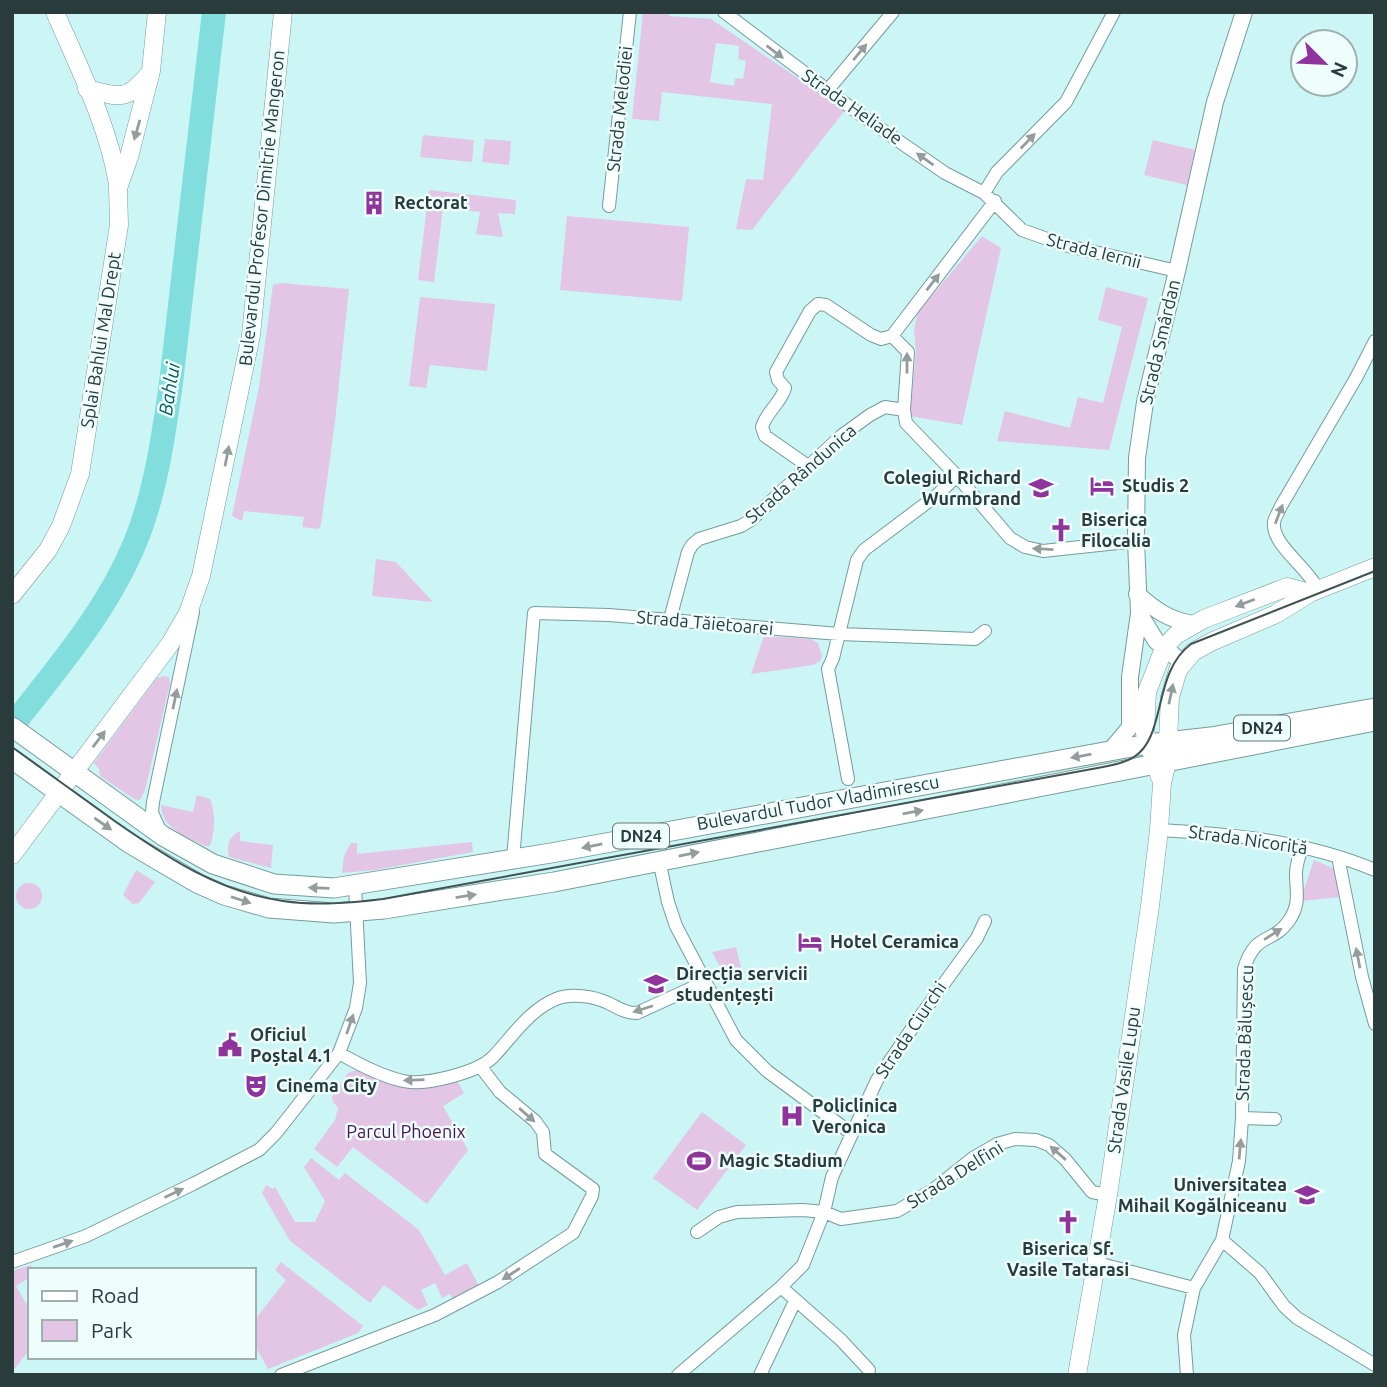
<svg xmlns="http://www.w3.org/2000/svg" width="1387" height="1387" font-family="Ubuntu,sans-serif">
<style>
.green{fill:#e3c5e6;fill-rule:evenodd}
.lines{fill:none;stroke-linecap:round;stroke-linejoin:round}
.river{stroke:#81dedd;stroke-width:24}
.minor-casing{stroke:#749c9b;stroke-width:14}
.tertiary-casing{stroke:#749c9b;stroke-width:18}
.secondary-casing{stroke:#749c9b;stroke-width:19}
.primary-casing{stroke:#749c9b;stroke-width:21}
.minor{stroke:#fff;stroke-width:12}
.tertiary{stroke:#fff;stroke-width:16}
.secondary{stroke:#fff;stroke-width:18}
.primary{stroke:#fff;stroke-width:19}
.tram{stroke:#3f5453;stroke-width:2}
.oneway{fill:#949d9d}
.labels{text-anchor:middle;stroke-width:5;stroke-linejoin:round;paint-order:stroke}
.shield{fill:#edfefd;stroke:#647675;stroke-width:2}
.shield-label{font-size:16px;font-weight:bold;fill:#2a3b3b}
.street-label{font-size:18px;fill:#2a3b3b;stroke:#edfefd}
.poi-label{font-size:18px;font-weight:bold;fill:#2a3b3b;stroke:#edfefd;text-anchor:start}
.park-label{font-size:18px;fill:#4a1251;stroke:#edfefd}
.water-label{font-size:19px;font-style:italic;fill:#015959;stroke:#edfefd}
</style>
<rect width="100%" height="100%" fill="#ccf6f5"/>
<path class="green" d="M643,12H668L669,16L711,19L845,110L752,230L736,229L746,179L763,180L772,104L662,92L659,121L632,119ZM716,43L739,46L738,59L746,61L743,79L735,78L734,86L710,82Z
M423,135L474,140L472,162L420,157Z
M485,139L511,141L509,165L482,162Z
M1153,140L1195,150L1187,185L1144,175Z
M429,190L516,200L515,214L498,213L503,237L476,234L480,212L443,208L434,282L418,280Z
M567,216L689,227L682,301L560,290Z
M982,236L1001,248L962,425L910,416L916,351L914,329L918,312Z
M281,283L349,289L335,421L321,525L318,529L302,527L304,517L244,511L242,521L232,516L259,387L273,285Z
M1106,287L1148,298L1109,450L997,441L1005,411L1070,428L1078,397L1103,403L1122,327L1098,320Z
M420,297L495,304L487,371L430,365L426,388L409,386Z
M376,559L396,562L433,602L372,596Z
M764,636L811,639L818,643L822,656L820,661L813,665L751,674Z
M164,676L169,677L170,684L145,790L140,800L134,799L100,776L99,769L94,763L157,678Z
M197,795L210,799C216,815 215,830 210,846H205C186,836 162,829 161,805L193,812Z
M240,831V841L273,845L271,868L229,857C226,846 229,836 240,831Z
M472,842L473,852L375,870L342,873L344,856L351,843H357V854Z
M1314,860L1335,869L1341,897L1300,901Z
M136,870L155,882L139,903L133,904L123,895Z
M16 896a13 13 0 1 1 26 0a13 13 0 1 1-26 0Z
M736,947L742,971L732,973L722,970L712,952Z
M360,1069L403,1087L419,1088L458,1082L464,1093L443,1106L468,1150L427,1204L353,1147L337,1167L314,1149L335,1120L338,1108L333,1102L332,1096L348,1073Z
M702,1112L746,1145L697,1210L653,1178Z
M311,1158L339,1180L345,1173L419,1230L445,1275L467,1263L479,1286L453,1300L450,1294L442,1298L435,1283L421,1290L428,1305L418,1310L384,1285L370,1303L290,1241L262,1193L266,1185L273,1189L275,1187L295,1222H315L325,1201L304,1167Z
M281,1262L363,1326L358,1333L268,1369L254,1344V1315L257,1317L286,1280L275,1270Z
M31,1265L34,1270H30V1277L16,1286L30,1310V1349L12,1372V1271Z"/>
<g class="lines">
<path class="river" d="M12,726C60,665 113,604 140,530C157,483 164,432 171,383L214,12"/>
<g class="minor-casing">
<path id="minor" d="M724,12L858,113L945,173L984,193L1022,230L1064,245L1177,271
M827,91L893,12
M984,193L997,172L1066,102L1114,12
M609,206L630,12
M892,336L908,352L904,410L906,423L957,476L1010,538L1025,547L1043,551L1136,541
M808,466L765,436L762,427C766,412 781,403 785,388L778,380L776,372L810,311L818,304L826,305L871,335L881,339L892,336L995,201
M1318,590C1309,568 1271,545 1274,522C1275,517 1279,511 1281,506L1356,378L1375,341
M670,619L688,552L692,545L699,539L741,526L751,520L841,436L870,415L885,407L904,410
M848,779L828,669L833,658L857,560L864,550L937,495L957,476
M1159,830C1233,834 1306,841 1375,870
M161,832L152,813L153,802L193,612
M1341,858L1339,862L1362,977L1375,1024
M513,859L534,613L609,615L839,634L975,639L985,631
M659,860L668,902L676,926L736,1040L767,1071L851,1133
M339,1053C358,1064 381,1076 403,1081C424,1086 477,1073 493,1057C512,1037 529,1010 556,999C570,993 594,996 608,1003C619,1008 625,1013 637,1013L705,982
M1242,1118L1275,1119
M697,1232L719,1217L737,1212L803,1210L824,1212L841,1219L897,1211L933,1190L973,1158L997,1144L1015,1139L1036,1140L1049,1145L1065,1159L1092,1192L1108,1195
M1222,1240L1260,1273L1284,1306L1297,1318L1375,1365
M12,1262L86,1236L193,1184L259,1150L276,1133L339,1053L356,1008L360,983L355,886
M1097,1263L1194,1288
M781,1287L841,1340L869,1370
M281,1375L435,1315L498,1282L573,1233L592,1196L593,1189L545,1154L543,1132L535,1121L500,1092L480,1066
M678,1375L781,1287L803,1265L824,1212L832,1177L877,1080L919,1018L977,938L985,921
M760,1375L795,1301
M1187,1375L1184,1335L1194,1288L1222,1240L1239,1161L1242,1118L1244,969C1255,932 1272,944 1288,922C1301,904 1296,893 1296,873C1296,864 1300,855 1302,846"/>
</g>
<g class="tertiary-casing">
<path id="tertiary" d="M1137,594C1155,610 1169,620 1193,624
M1183,663L1156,641L1139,613L1136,541L1137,458L1145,402L1177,271L1215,102L1244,12
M1110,751L1130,727V677L1139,613"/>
</g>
<g class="secondary-casing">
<path id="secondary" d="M55,12C79,68 108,124 118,184
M87,89C120,97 126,102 149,74
M12,595L48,550L61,526L80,474L119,225L118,188L129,157L151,71L157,12
M1160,777L1145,733L1147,692L1164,648L1176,635L1204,619L1287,587L1310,593
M12,855L170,644L188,613L201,576L251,335L283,12
M1077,1375L1108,1195L1150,906L1159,830L1162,783L1167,762L1170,697L1178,670L1193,652L1211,642L1276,614L1310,593L1375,567"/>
</g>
<g class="primary-casing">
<path id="primary" d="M12,727L163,836L213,864L274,884L334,888L551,853L1148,744L1211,737L1375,708
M12,759L129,843L197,883L224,895L269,908L334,913L384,909L554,882L1370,722"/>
</g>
<use href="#minor" class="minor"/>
<use href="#tertiary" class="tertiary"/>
<use href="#secondary" class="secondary"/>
<use href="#primary" class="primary"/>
<path class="tram" d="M12,747C47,772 81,797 116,822C168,858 219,892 283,901C317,906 349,903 383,899L1103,767C1113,765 1125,763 1134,757C1167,736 1152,673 1191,644L1375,571"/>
</g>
<defs><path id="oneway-solid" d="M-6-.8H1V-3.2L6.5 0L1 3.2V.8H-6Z" transform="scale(1.75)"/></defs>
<g class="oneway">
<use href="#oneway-solid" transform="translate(775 52) rotate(37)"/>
<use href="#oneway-solid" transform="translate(860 52) rotate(-50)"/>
<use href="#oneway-solid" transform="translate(137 130) rotate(106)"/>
<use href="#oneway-solid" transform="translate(1028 141) rotate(-46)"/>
<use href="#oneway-solid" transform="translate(925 159) rotate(-145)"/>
<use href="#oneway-solid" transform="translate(933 282) rotate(-52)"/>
<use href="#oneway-solid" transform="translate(907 363) rotate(-90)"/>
<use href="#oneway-solid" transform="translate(227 456) rotate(-79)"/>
<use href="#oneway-solid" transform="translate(1279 514) rotate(-69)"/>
<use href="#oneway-solid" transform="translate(1043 549) rotate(-177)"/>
<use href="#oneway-solid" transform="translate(1245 603) rotate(159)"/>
<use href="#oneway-solid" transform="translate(1171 694) rotate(-78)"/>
<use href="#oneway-solid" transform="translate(175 699) rotate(-78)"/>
<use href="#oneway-solid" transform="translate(99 739) rotate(-53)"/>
<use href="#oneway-solid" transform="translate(1081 756) rotate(170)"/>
<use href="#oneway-solid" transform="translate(913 812) rotate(-10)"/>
<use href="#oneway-solid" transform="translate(103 824) rotate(35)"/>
<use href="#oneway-solid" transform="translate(592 846) rotate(169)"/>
<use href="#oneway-solid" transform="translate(689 854) rotate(-11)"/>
<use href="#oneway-solid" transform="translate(319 888) rotate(-178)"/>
<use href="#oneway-solid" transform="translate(466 896) rotate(-9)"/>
<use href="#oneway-solid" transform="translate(241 900) rotate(18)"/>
<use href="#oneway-solid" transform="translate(1273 934) rotate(-32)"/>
<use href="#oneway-solid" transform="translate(1358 958) rotate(-101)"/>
<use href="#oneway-solid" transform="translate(643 1009) rotate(162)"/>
<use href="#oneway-solid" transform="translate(350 1024) rotate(-71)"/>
<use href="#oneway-solid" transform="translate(414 1080) rotate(178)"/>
<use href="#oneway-solid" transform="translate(527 1115) rotate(41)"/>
<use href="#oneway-solid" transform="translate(1240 1149) rotate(-85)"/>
<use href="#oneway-solid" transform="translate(1058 1153) rotate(-139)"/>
<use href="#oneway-solid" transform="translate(174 1193) rotate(-25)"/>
<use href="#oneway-solid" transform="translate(63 1244) rotate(-19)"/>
<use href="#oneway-solid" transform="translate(511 1274) rotate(147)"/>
</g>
<defs>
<g id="building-bare" transform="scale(1.89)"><path d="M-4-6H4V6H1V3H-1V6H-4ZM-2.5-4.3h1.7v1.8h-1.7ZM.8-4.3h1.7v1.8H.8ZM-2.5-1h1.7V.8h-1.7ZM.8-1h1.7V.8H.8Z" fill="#90339c" stroke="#edfefd" stroke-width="2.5" paint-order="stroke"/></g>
<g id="hotel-bare" transform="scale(1.89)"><path d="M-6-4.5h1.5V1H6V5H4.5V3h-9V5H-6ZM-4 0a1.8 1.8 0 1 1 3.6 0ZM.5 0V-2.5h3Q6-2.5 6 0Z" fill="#90339c" stroke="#edfefd" stroke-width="2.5" paint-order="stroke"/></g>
<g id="school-bare" transform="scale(1.89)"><path d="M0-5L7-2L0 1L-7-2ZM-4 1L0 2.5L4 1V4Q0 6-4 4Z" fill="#90339c" stroke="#edfefd" stroke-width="2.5" paint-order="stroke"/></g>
<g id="church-bare" transform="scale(1.89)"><path d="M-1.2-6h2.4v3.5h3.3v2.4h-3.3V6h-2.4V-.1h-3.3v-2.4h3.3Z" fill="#90339c" stroke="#edfefd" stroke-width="2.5" paint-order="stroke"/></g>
<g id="university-bare" transform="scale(1.89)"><path d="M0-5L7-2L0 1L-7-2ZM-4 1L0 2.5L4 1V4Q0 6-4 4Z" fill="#90339c" stroke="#edfefd" stroke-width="2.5" paint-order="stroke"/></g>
<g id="civic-bare" transform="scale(1.89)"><path d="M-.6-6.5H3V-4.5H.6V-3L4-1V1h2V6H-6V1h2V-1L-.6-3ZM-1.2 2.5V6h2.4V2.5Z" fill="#90339c" stroke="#edfefd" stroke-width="2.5" paint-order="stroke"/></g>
<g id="theatre-bare" transform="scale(1.89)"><path d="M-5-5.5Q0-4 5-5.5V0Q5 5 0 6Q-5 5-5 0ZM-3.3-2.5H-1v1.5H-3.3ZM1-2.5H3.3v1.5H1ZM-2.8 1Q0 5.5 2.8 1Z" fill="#90339c" stroke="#edfefd" stroke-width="2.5" paint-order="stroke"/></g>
<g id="hospital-bare" transform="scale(1.89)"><path d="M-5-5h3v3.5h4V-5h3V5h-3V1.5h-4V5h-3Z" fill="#90339c" stroke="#edfefd" stroke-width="2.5" paint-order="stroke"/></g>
<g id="stadium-bare" transform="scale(1.89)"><path d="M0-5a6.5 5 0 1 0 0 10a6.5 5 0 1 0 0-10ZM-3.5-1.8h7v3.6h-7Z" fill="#90339c" stroke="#edfefd" stroke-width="2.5" paint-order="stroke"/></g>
</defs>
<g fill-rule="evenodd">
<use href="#building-bare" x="374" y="203"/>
<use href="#hotel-bare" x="1102" y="486"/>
<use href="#school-bare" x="1041" y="488"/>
<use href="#church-bare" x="1061" y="530"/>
<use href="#hotel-bare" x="810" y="942"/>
<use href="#university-bare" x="656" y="984"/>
<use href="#civic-bare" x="230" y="1045"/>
<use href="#theatre-bare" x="256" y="1086"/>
<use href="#hospital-bare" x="792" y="1116"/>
<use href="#stadium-bare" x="699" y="1161"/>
<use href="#university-bare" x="1307" y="1195"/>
<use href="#church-bare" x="1068" y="1222"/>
</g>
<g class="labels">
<g class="shield">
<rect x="1234" y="715.5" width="56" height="25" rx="5"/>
<rect x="613" y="823.5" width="56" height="25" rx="5"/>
</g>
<g class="shield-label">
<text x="1262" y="734">DN24</text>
<text x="641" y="842">DN24</text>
</g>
<g class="street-label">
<text transform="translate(852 107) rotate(35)" y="6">Strada Heliade</text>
<text transform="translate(620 109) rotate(-84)" y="6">Strada Melodiei</text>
<text transform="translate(262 208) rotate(-84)" y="6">Bulevardul Profesor Dimitrie Mangeron</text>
<text transform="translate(1094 251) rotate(14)" y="6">Strada Iernii</text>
<text transform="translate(101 340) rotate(-81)" y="6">Splai Bahlui Mal Drept</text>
<text transform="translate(1160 342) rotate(-77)" y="6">Strada Smârdan</text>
<text transform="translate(801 474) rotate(-41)" y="6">Strada Rândunica</text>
<text transform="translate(705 623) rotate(5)" y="6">Strada Tăietoarei</text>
<text transform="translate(818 803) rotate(-10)" y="6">Bulevardul Tudor Vladimirescu</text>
<text transform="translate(1248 840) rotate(8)" y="6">Strada Nicoriță</text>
<text transform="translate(911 1030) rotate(-56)" y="6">Strada Ciurchi</text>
<text transform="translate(1245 1033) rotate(-88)" y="6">Strada Bălușescu</text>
<text transform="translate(1124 1080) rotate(-82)" y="6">Strada Vasile Lupu</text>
<text transform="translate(955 1175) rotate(-32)" y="6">Strada Delfini</text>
</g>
<g class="poi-label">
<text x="394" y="209">Rectorat</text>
<text x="1021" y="484" text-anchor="end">Colegiul Richard<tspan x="1021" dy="21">Wurmbrand</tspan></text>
<text x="1122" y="492">Studis 2</text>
<text x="1081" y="526">Biserica<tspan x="1081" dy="21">Filocalia</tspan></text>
<text x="830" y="948">Hotel Ceramica</text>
<text x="676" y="980">Direcția servicii<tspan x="676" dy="21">studențești</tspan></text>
<text x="250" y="1041">Oficiul<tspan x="250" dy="21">Poștal 4.1</tspan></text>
<text x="276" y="1092">Cinema City</text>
<text x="812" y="1112">Policlinica<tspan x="812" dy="21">Veronica</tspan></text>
<text x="719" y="1167">Magic Stadium</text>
<text x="1287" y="1191" text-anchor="end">Universitatea<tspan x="1287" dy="21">Mihail Kogălniceanu</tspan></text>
<text x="1068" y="1255" text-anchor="middle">Biserica Sf.<tspan x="1068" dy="21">Vasile Tatarasi</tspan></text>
</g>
<g class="park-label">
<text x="406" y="1138">Parcul Phoenix</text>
</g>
<g class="water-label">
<text transform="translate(169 389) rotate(-81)" y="7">Bahlui</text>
</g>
</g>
<rect width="1387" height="1387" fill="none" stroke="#2a3b3b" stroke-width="28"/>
<rect x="28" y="1268" width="228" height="91" fill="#edfefd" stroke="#9fb0af" stroke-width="2"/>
<rect x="42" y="1291" width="35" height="10" fill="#ffffff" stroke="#9fb0af" stroke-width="2"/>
<text x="91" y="1303" font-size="21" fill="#2a3b3b">Road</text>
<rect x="42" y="1320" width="35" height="21" fill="#e3c5e6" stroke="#9fb0af" stroke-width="2"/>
<text x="91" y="1338" font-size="21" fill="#2a3b3b">Park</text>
<g transform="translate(1324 63) rotate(114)"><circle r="33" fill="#edfefd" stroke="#9fb0af" stroke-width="2"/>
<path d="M0-5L12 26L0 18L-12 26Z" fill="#90339c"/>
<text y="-10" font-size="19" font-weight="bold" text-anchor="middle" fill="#2a3b3b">N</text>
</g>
</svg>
